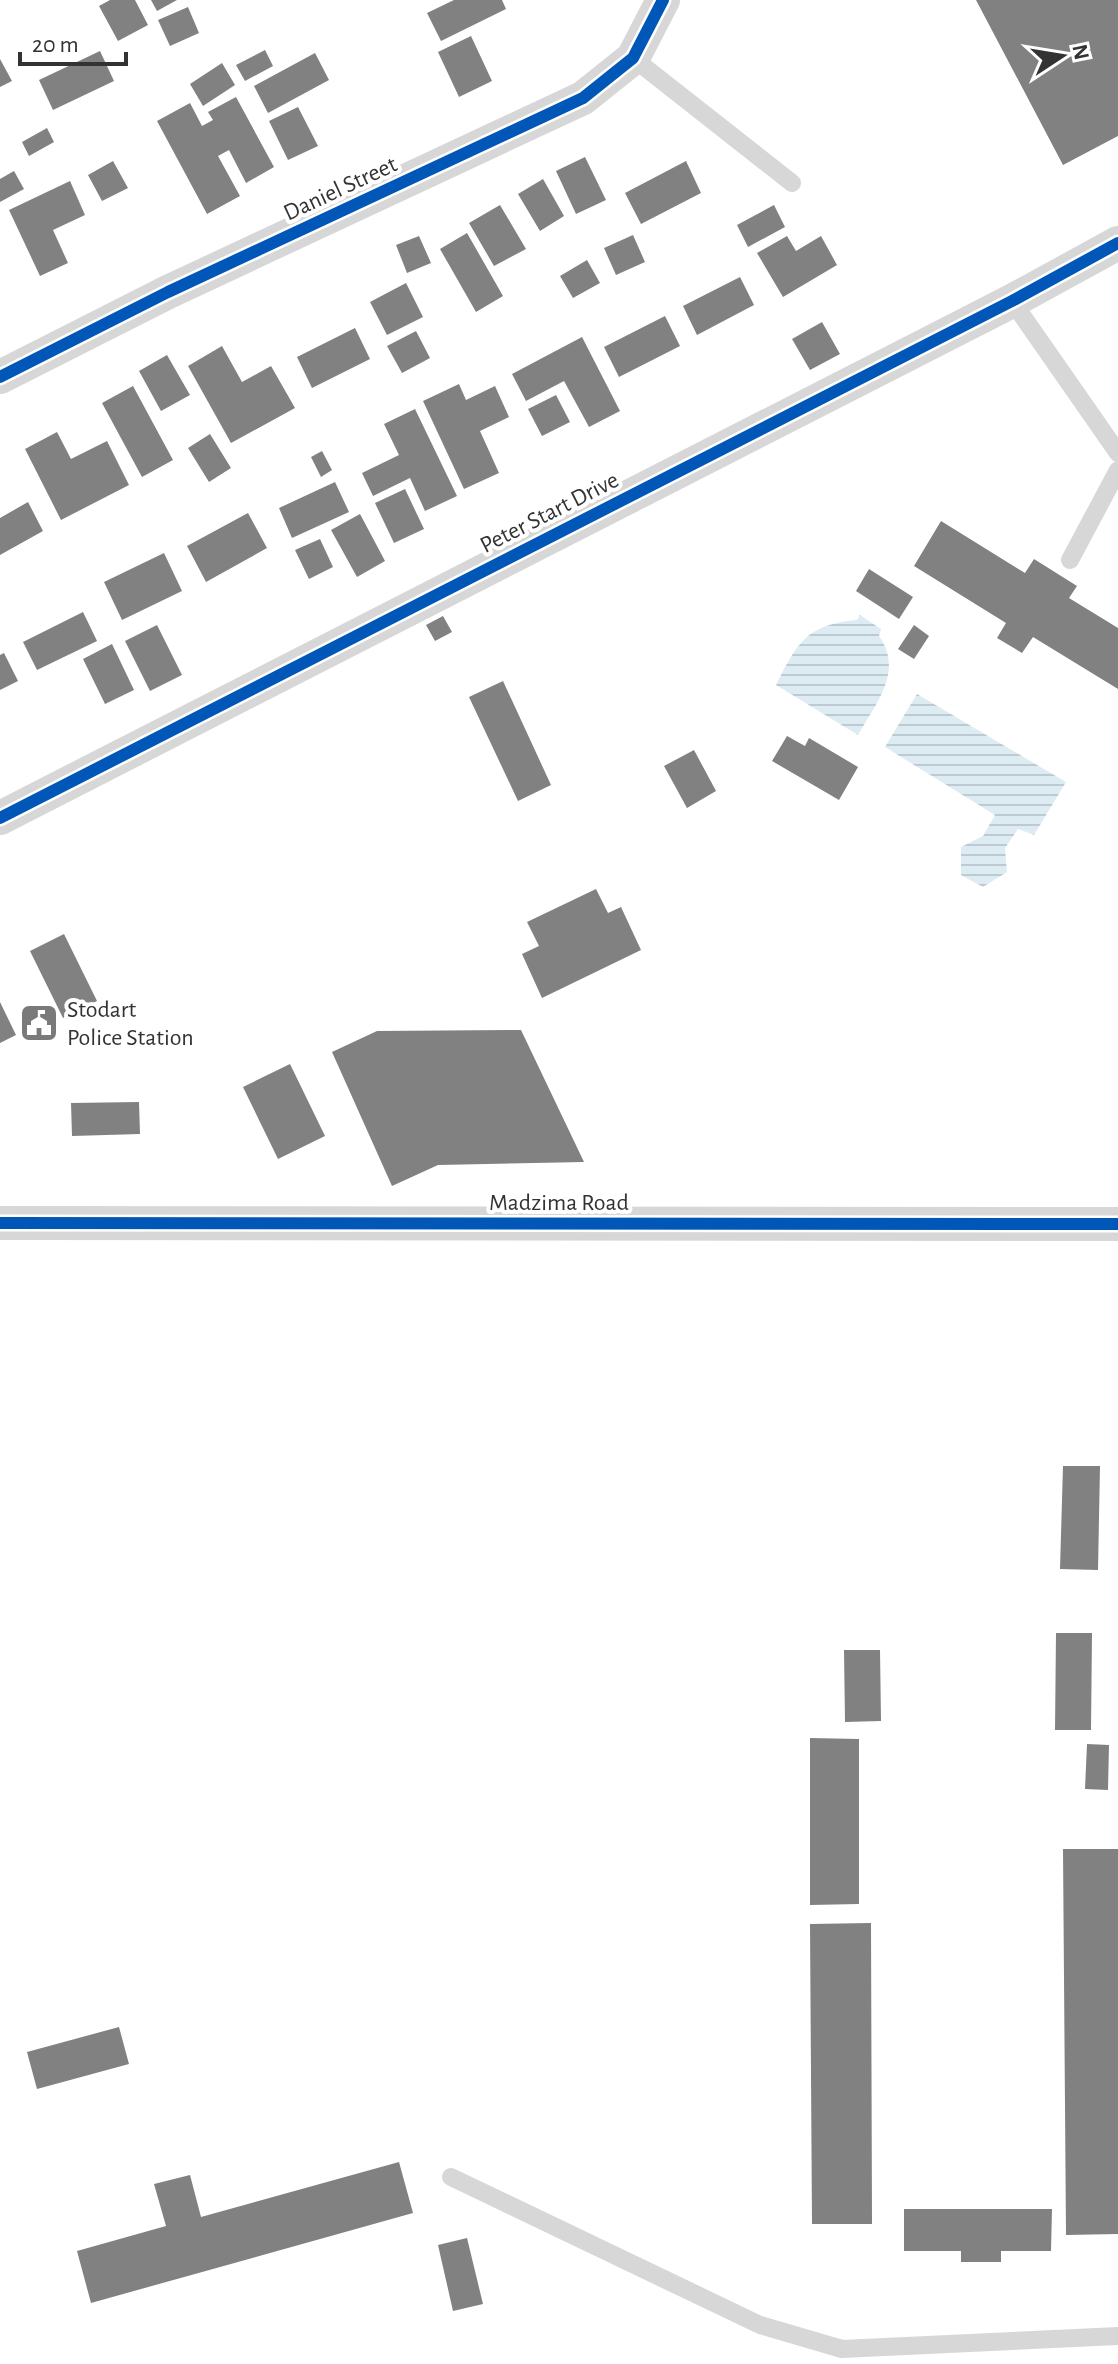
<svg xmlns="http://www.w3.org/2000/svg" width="1118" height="2364" font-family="'Alegreya Sans',sans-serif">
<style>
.water{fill:url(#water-rules)}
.building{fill:#818181}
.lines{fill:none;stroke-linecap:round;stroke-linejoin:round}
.service{stroke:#d7d7d7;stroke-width:18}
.minor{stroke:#d7d7d7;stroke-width:34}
.cycleway-casing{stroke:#fff;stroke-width:17}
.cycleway{stroke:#0057b8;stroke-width:12}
.labels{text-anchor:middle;stroke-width:8;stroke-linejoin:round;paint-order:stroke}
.street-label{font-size:24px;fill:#333;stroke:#fff}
.poi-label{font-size:24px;fill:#333;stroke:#fff;text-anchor:start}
</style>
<defs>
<pattern id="water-rules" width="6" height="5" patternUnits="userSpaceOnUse" patternTransform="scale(2)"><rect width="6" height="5" fill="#ddebf3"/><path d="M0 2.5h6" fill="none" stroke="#becad1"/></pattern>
</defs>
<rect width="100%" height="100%" fill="#fff"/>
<path class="water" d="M860,615L881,629L879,636C904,671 876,703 858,735L776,685C797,643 807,624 857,620Z
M917,694L1066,782L1034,835L1018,829L1005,848L1007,872L983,887L961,875V847L983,836L995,815L885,747Z"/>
<path class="building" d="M110,0H135L148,25L118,41L99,6Z
M151,0H177L157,11Z
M454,0H502L506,9L441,41L427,13Z
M976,0H1118V136L1063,165Z
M188,7L199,33L170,46L158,20Z
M471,36L492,81L459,97L438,52Z
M265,50L273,66L245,81L236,65Z
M100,51L114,81L53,110L39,80Z
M315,53L329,80L268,113L254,86Z
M0,59L12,81L0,87Z
M222,63L235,85L203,106L190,84Z
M236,97L274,167L246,183L229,150L218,156L240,196L207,214L157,121L190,103L202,126L213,120L208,112Z
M298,107L318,146L288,160L269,121Z
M47,128L54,142L29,156L22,142Z
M585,157L606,200L576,214L556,171Z
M113,161L128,188L102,201L88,175Z
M686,161L701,193L641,224L625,193Z
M14,171L24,189L0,202V179Z
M543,179L564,216L540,231L518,194Z
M70,181L85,215L53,230L68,263L40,276L9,210Z
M500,205L526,249L494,266L469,223Z
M774,205L785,227L748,247L737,225Z
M467,233L503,296L476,312L440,249Z
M633,235L645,262L616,275L604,248Z
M419,236L431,263L407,273L396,245Z
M787,236L796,251L821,236L837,265L783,297L757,253Z
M587,260L600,283L573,298L560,276Z
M740,277L754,305L697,335L683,306Z
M406,283L423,317L387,335L370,302Z
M665,316L680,346L619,377L604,347Z
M822,322L840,354L810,370L792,339Z
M355,328L370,359L312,388L297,357Z
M416,331L430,358L402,373L387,346Z
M582,337L620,411L589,427L564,381L526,401L512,374Z
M222,346L242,382L271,366L295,408L231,443L188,366Z
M167,355L190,395L161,411L139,371Z
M459,384L466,400L495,386L509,417L480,431L499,473L464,489L423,401Z
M133,386L173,460L142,477L102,403Z
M556,395L570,422L542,436L528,409Z
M415,409L457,496L425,511L410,478L373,496L362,473L399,455L384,424Z
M57,432L71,459L107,441L129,485L61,520L25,449Z
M210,434L231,468L209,482L188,448Z
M322,451L332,470L321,477L311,457Z
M335,482L349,512L292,538L279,508Z
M405,489L424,529L394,543L375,503Z
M28,502L43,531L0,555V518Z
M248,513L267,548L206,582L187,546Z
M360,514L385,561L357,577L331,530Z
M941,521L1025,573L1034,559L1077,586L1069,598L1118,628V689L1033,637L1022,653L997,638L1006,623L914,566Z
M320,539L333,567L309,579L295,550Z
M164,553L182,591L122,620L104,582Z
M869,569L913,597L899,619L856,591Z
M83,612L97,641L37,670L23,642Z
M443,616L452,632L435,641L426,625Z
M157,625L182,675L150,691L125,641Z
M914,625L929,636L914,659L898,649Z
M112,644L134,690L105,704L83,659Z
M4,653L18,681L0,690V655Z
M503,681L551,785L518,801L469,697Z
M787,736L805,746L809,738L858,767L839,800L772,761Z
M694,750L716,791L687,808L664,766Z
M596,889L608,913L621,907L641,950L542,998L522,954L539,946L527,922Z
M64,934L97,1001L63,1018L30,951Z
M0,1002L16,1035L0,1043Z
M521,1030L584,1162L438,1165L392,1186L332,1052L377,1031Z
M290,1064L325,1136L278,1159L243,1087Z
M139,1102L140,1134L72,1136L71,1103Z
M1063,1466H1100L1098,1570L1060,1569Z
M1056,1633H1092L1091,1730H1055Z
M844,1650H880L881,1721L845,1722Z
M810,1738L859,1739V1904L810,1905Z
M1087,1744L1109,1745L1108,1790L1085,1789Z
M1063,1849H1118V2234L1066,2235Z
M871,1923L872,2224H812L810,1924Z
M119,2027L129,2064L37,2089L27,2052Z
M399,2162L413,2213L91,2303L77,2251L166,2226L154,2184L190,2175L201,2217Z
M904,2209H1052L1051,2251H1001V2262H961V2251H904Z
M467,2238L483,2304L453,2311L438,2245Z"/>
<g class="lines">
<path class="service" d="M633,58L792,183
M1012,301L1118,453
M1070,560L1118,470
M451,2177L760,2325L842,2349L1118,2336"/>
<path class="minor" d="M0,377L168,292L583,98L633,58L663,0
M0,818L1012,301L1118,243
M0,1223L1118,1224"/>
<g class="cycleway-casing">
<path id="cycleway" d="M0,377L168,292L583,98L633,58L663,0
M0,818L1012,301L1118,243
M0,1223L1118,1224"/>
</g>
<use href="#cycleway" class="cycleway"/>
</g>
<defs>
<g id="civic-square" transform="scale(2)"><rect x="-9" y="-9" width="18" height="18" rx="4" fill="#7a7a7a" stroke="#fff"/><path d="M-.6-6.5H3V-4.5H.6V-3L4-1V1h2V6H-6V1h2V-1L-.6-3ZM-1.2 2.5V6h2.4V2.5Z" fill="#fff"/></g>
</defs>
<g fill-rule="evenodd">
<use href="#civic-square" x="39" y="1023"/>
</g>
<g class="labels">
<g class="street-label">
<text transform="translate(340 188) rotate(-25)" y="8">Daniel Street</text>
<text transform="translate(549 512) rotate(-27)" y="8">Peter Start Drive</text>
<text x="559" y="1210">Madzima Road</text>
</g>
<g class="poi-label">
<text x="67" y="1017">Stodart<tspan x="67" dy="28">Police Station</tspan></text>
</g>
</g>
<g transform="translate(1062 56) rotate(78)" stroke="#ffffff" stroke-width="6" paint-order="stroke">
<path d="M0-6L14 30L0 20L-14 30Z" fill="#333333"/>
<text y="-12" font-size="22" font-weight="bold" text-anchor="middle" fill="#333333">N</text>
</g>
<path d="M20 52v12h106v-12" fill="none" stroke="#333333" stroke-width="4"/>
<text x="32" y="52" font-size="24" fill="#333333" stroke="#ffffff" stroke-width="6" paint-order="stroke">20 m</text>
</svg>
